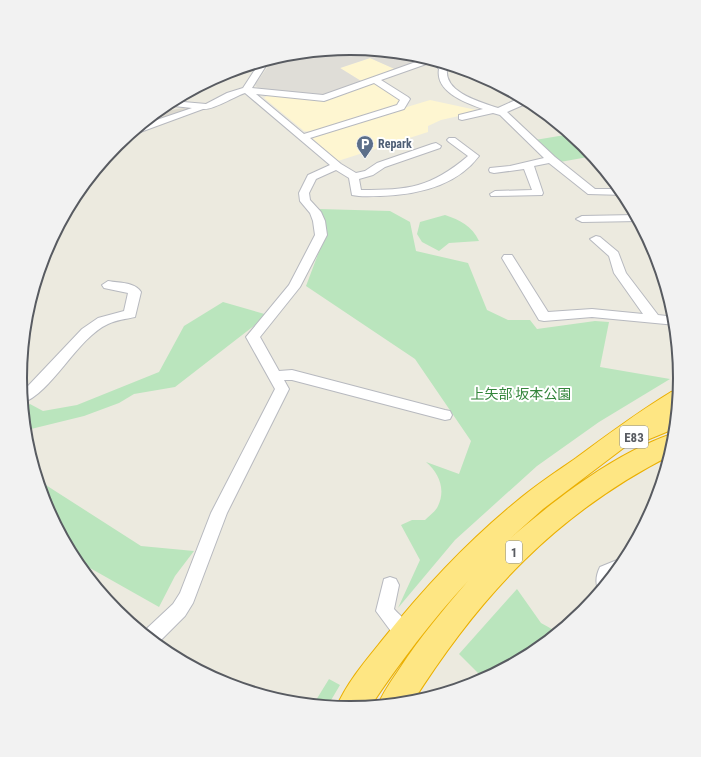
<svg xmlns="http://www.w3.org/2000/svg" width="701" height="757" font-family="'Roboto Condensed','Noto Sans JP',sans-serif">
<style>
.commercial{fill:#fef6d1}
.industrial{fill:#dfddd7}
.education{fill:#dcd9ce}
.green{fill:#bae5bd}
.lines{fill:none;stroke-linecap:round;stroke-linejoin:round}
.stream{fill:#9cceff;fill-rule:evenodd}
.street-casing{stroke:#b7b9bf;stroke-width:2}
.highway-casing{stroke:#ebaf00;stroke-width:2}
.street{fill:#fff;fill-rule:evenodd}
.highway{fill:#fee683;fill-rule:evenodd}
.labels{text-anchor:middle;stroke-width:4;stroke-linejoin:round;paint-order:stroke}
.far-service-label{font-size:12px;font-weight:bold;fill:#4e5e75;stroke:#fff;text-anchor:start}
.shield{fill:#fff;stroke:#8a8c90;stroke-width:1}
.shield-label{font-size:13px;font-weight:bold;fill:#585b61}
.park-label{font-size:14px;fill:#33853b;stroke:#fff}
.rim{fill:none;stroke:#585b61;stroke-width:2}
</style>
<rect width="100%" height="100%" fill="#eceadf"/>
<path class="commercial" d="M370,58L397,70L361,81L340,68Z
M372,83L381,85L400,98L401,101L399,105L311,132L304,131L264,98L269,94L324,101Z
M430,100L481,111L441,120L428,126V132L338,161L313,139L315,135Z"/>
<path class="industrial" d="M351,48L415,54L429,58L397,70L370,58L340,68L361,81L326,94L317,95L259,89L255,85L274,58L286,54Z"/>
<path class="education" d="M183,108L191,109L137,128L156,113Z"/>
<path class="green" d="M571,134L592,154L588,157L560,162L535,140Z
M319,209L390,211L410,222L416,251L468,263L487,310L508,320H530L537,329L595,321L609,322L600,367L670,379L599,422L537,466L455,540L398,608L420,560L401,525L412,520H425C429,516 436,511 438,506C446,489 439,473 426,462L459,474L471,441L415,359L306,286L326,233L325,220Z
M445,215C460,220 472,226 479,241L449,243L439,251L422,242L417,234L420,222Z
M223,302L268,315L175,387L134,394L119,403L84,416L31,429L25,434L23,409L30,404L43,411L77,405L159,372L184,326Z
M38,480L141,546L194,551L175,576L159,607L74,559L45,505Z
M517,589L541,623L559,633L534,653L485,680L459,654Z
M329,679L340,685L327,707L313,705Z"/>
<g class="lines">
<path class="stream" d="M277,692L279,693L280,695L277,700L271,698L275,693Z"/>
<g class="street-casing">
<path id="street" d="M427,58L442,63L447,69C444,93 481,102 498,108L522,97L528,101L523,105L507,112L555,157L595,189H620L625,195L588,194L549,163L534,166L543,193L542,195L491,196L490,194L495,191L532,190L524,169L494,173L490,172L489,170L490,168L510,166L544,158L500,115L493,113L462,120L459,119V115L483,109C466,103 435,92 439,69L432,62L381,80L408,97L410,99L404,109L310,138L341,164L356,173L365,171L377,163L432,144L436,143L441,146L440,148L385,167L373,175L359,179L361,190C409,190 430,188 468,156L449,142L447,140L449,138H455L479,156C456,187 415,195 380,196C371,196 361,197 352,195L349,178L336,170L316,179L309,193L310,200L321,212L325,221L327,235L300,287L260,337L279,371L292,370L445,410L450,411L452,415L450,419L445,420L292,380H284L289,389L227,513L193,603L185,616L156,645L142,633L173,604L180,593L211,513L275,389L246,337L289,285L315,235L313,221L310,213L300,201L299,193L308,175L330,165L245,93C233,97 214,110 203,109L135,134H130L139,126L192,108L165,105L172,101L206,104L227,93L243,88L260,62L268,60L269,61L252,88L323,95ZM374,83L400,100L397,105L304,134L256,94L324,101Z
M111,151L115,154L109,161L103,162Z
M636,215L639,221L582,222L576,219L582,216Z
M596,236L600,237L618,252L626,273L658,315L675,317L676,325L592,317L544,321L539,320L502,258L504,255H512L548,312L592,309L643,314L614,273L609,256L590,239Z
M108,281C119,283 135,282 141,292L135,317C126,319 116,320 108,324C77,338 51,394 22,403L21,391L28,386L82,329L98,318L124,311L128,293L104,288L102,285Z
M622,558L626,560L625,562L601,592H599C595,584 596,575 600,567Z
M390,577L396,579L399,585L394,609C401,617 411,624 415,633L413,639L406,642L393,634L376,611L384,579Z"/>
</g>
<g class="highway-casing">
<path id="highway" d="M680,390L676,428L647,440L638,437L543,509L506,542C553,501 615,452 675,433V443L671,455C557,513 480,595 412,703L378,705C383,692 392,680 400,668C420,637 444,609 468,581C432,620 400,662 370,707L350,709L336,708C347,682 367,659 384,638C424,588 468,541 517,501C536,485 556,472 576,458C607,435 638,412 671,392Z"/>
</g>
<use href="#street" class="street"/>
<use href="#highway" class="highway"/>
</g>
<defs>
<g id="parking-pin" transform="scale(0.9)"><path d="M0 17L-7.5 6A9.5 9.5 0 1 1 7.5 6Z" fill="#5c6f8a" stroke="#fff"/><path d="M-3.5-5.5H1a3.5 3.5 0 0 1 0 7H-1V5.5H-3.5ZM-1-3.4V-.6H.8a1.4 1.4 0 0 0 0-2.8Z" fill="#fff"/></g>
</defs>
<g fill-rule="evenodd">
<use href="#parking-pin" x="365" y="144"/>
</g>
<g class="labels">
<g class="far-service-label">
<text x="378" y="148">Repark</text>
</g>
<g class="shield">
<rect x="620" y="426" width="28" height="22" rx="3"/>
<rect x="506" y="541" width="16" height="22" rx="3"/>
</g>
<g class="shield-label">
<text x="634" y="442">E83</text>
<text x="514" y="557">1</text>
</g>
<g class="park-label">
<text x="521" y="399">上矢部 坂本公園</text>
</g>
</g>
<path d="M0 0H701V757H0ZM27 378a323 323 0 1 1 646 0a323 323 0 1 1-646 0Z" fill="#f2f2f2" fill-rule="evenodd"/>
<path class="rim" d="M27 378a323 323 0 1 1 646 0a323 323 0 1 1-646 0Z"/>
</svg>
